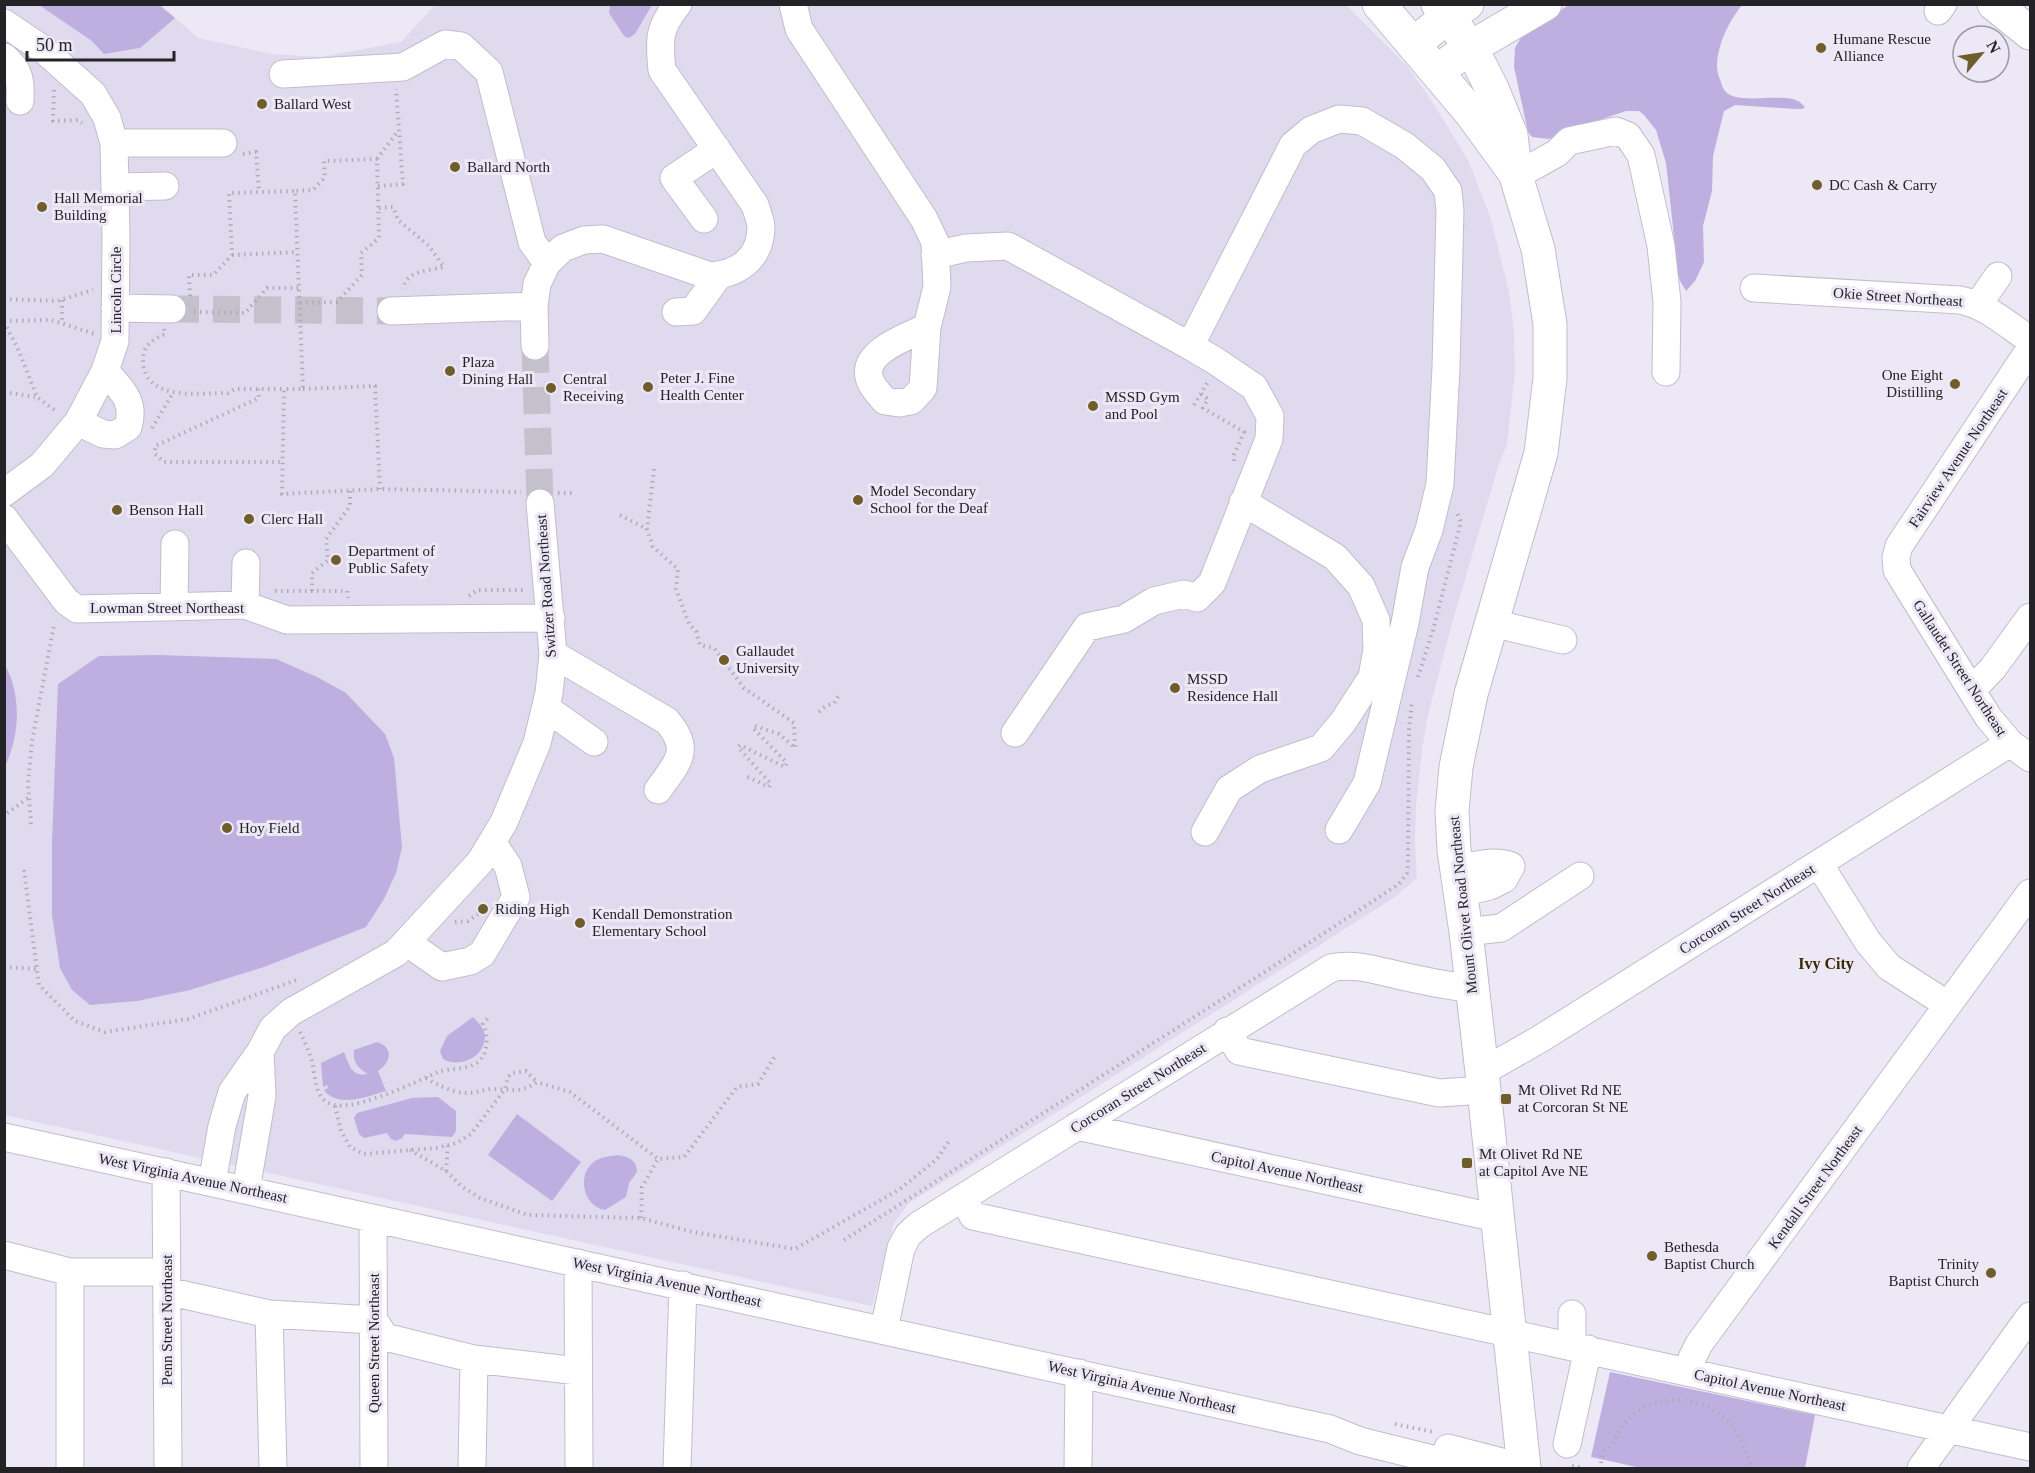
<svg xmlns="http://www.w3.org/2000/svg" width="2035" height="1473" font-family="'Times New Roman',serif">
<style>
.built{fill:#e0daef}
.green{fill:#beafe0}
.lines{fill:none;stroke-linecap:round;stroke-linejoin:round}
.minor-tunnel{stroke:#c4c0cc;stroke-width:27;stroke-dasharray:27 14;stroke-linecap:butt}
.minor-casing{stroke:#c1bdca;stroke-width:29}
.major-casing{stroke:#c1bdca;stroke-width:35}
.highway-casing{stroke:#c1bdca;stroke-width:35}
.path{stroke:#afacb7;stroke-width:4;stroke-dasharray:1.5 4.5;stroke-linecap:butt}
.minor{stroke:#fff;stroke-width:27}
.major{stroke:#fff;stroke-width:33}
.highway{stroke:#fff;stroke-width:33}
.poi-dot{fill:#705d2c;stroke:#ece8f6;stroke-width:2}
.labels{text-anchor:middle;stroke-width:6;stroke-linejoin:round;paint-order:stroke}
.poi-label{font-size:15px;fill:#232226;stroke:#ece8f6;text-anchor:start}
.street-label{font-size:15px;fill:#232226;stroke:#ece8f6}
.neighbourhood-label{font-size:16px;font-weight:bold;fill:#382a00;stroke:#ece8f6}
</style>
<rect width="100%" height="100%" fill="#ece8f6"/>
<path class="built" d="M436,4H1345L1407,66L1429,97L1468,160L1491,219L1509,292L1514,331L1515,372L1507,444L1498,467L1451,627L1427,719L1422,750L1416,805L1415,841L1417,878L1395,897L1067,1106L909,1203L894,1223L872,1306L5,1115V5H161L198,38L272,54L321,57L401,42Z"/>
<path class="green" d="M39,5H159L175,18L140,48L104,54L92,41Z
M610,5V4L652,5L635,34L629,38L624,36L609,13Z
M1569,5H1742C1729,21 1718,43 1717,64C1717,71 1718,76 1721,82C1722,85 1723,89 1725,91C1737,106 1783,92 1798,101C1799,101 1804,106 1805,107L1802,109H1796L1735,105L1724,111L1713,156L1712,191L1703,226L1704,262L1695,281L1686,291L1680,281L1678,273L1666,163L1656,130L1644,115L1639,111H1626L1569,130L1549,139L1532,137L1528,132L1514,67L1515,48L1523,34Z
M159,655L276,659L317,677L346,693L385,734L394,758L402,847L396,873L384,899L366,927L264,967L190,990L137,1001L90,1005L72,990L60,968L52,915V842L58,684L99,656Z
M4,663C22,695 20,734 5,767Z
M473,1017C477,1021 482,1026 484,1032C490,1054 461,1070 443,1059L440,1051L447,1036Z
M377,1042C394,1047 391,1063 378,1071L386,1091C368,1096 338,1109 324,1090L328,1088L327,1085L323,1087L321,1063L344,1052C350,1066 351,1077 368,1074C359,1069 352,1062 354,1050Z
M438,1097L456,1111V1131L452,1137L405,1134L402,1138L396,1141L391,1139L387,1133L364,1138L359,1134L354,1118L357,1113L412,1098Z
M517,1114L581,1162L552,1201L488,1155Z
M618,1155C629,1157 637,1160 637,1172L629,1183L626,1197L605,1210C583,1206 576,1174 595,1161C601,1157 610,1156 618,1155Z
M1610,1372L1815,1415L1805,1468H1641L1591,1457Z"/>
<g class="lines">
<path class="minor-tunnel" d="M172,309L391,311
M535,346L540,503"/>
<g class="minor-casing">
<path id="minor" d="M793,4L799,29L924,219L935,242L937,287L927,327L923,388L911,401L899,403L885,401C879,394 871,386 869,377C863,351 909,336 927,327
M1938,11L1943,4
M4,23L44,50L93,94L107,118L114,143L116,238L115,341L105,371L78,422L42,465L4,493
M4,57C20,70 21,81 20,101
M283,74L403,67L445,44L461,46L489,72L532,242L547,263
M114,143H223
M1516,176L1557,153L1569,141L1616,131L1628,136L1641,155L1661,246L1667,302L1666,372
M116,187L165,186
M704,219L674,178L717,149
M935,255L966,248L1008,246L1190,346L1214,360L1254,387L1270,416L1269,439L1212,583L1197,598L1184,594L1154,601L1124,619L1087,627L1015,733
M1754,288L1960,300C1986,305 2008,325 2030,340
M1978,305L1998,276
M115,308L172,309
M391,311L534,306
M676,312L693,311L719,275
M535,346L534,306L537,284L547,263L563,248L584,240L603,239L710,276C738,274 760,259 761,228C761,221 757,212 755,205L662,70C659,41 658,28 678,4
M1190,346L1293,145L1311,130L1339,119L1362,121L1405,146L1433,169L1448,191L1450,211L1446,367L1440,484L1429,530L1415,567L1405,623L1367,783L1339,830
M2030,349L1899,546L1896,557L1897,570L1988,717L2010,743L2030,758
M78,422L103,434L115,435L128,427C136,401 121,389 105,371
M4,518L66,601L77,609L245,605L287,620L551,618
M245,605L246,563
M174,607L175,544
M1492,623L1563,640
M553,654L667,721C693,751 676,764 658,790
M1972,690L1993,668L2030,617
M546,708L594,742
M1205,832L1229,789L1260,769L1321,748L1343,722L1372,677L1377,650L1376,620L1361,586L1335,557L1243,502
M1819,864L1868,942L1889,967L1948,1005
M1456,869C1474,866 1494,859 1511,866L1504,879L1490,886L1460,893
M1466,932L1501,928L1580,876
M406,942L442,967L470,961L482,954L516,897L508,866L492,842
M1227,1031L1239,1051L1439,1093L1484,1090
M1482,1072L1540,1039L2010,743
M1077,1126L1497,1218
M4,1137L1330,1429L1360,1441L1469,1468
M166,1172L168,1468
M212,1183L222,1126L232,1092L260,1052L273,1028L291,1012L396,953L480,862L504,822L537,743L549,693L553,654L540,503
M246,1190L262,1096L260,1052
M963,1198L973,1216L2030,1447
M373,1218L374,1468
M4,1255L70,1272H167
M578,1263L579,1468
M70,1272V1468
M167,1291L269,1314L374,1320L385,1337L474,1359L578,1371
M269,1314L273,1468
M884,1330L901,1248L908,1235L919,1225L1331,968C1356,962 1382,972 1406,977C1428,982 1450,986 1472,989
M1572,1346V1314
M1688,1372L1692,1358L1699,1344L2030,893
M1567,1444L1588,1349
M1448,1448L1502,1462L1514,1468
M472,1468L474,1359
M677,1468L683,1285
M1078,1468L1079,1373
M1921,1468L2030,1316"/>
</g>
<g class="major-casing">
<path id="major" d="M1379,4L1471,113L1514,172
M1438,4L1460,33L1480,65L1493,91L1511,135L1516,176L1538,249L1550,324V378L1541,453L1471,694L1456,767L1452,811L1454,850L1466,932L1484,1090L1524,1468"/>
</g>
<g class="highway-casing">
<path id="highway" d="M1994,4L2030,33
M1414,44L1448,16L1467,4
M1437,71L1470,48L1545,4"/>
</g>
<path class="path" d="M54,90L53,121L78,120L82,123
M243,154L256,152L259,192
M377,159L398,131
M378,186L403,184L396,89
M379,208L393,207L398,220L429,246L444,267C429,271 406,270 403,289
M232,255L298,252
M190,296L189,275H213L232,255L229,193L295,191
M4,299L57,301L93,290
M62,300V323
M300,303L337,302L362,275L361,253L379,238L377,159L324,161L325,177L313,190L295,191L303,389H284L282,494L380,489L521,492
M194,312L245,313L267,288H299
M4,321L51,320L95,334
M4,322L19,351L37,397L57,412
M164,329L165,334C152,340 143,345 143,360C143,402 200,393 228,393L235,389H284
M258,389L259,398L155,446V454L164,462H283
M303,389L375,386L380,489
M4,392L36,397
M1201,394L1208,399L1203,408L1244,432L1234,455V461
M1194,405L1209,380
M152,428L173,393
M654,469L647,529L653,547L678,569L676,589L689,624L696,631L700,645L714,648L744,688L794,723L795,748L779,734L755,726L753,728L787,763L785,767L740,745L738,747L771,784L769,787L746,776
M558,493H576
M620,515L647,529
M275,591H347L348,598
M312,591V573L328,560L326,539L350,506V491
M469,596L477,590H526
M1418,677L1433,630L1461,522L1456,511
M819,712L826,706L834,703L839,695
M7,813L28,798
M31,824L28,783L32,741L54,625
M24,870L39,985L75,1021L105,1032L188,1019L297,980
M455,922L468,921L478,914
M4,967L37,969
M300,1032C304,1040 308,1049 311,1058C315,1070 314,1092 325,1101C345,1118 417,1081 438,1072C450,1068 468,1070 478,1062C489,1053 488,1035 483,1024L489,1017
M426,1078C438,1085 453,1093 467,1093C475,1093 483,1090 491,1089C512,1088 517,1095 537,1082L570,1092L658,1159L684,1157L737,1087L758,1084L775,1056
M335,1106L341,1131L350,1147L364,1154L436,1148L457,1143L471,1134L505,1089L508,1077L512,1073L526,1071L537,1082
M410,1150L446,1171L461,1186L480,1198L528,1215L641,1218L693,1232L795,1249L900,1189L937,1159L949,1141
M446,1171L448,1145
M641,1218L642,1187L658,1159
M844,1240L1260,975L1399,884L1407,873L1408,865L1409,728L1412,702
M1395,1424L1434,1432
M1601,1463L1604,1451C1615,1444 1619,1428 1629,1418C1660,1389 1712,1396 1736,1431C1743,1442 1746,1457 1753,1468
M1572,1466L1583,1468"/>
<use href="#minor" class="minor"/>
<use href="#major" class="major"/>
<use href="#highway" class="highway"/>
</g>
<g class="poi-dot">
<circle cx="1821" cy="48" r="6"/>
<circle cx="262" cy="104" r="6"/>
<circle cx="455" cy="167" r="6"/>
<circle cx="1817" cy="185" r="6"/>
<circle cx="42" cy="207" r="6"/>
<circle cx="450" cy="371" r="6"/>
<circle cx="1955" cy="384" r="6"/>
<circle cx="648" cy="387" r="6"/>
<circle cx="551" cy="388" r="6"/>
<circle cx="1093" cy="406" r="6"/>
<circle cx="858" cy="500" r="6"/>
<circle cx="117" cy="510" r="6"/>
<circle cx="249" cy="519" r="6"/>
<circle cx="336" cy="560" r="6"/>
<circle cx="724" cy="660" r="6"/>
<circle cx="1175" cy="688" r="6"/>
<circle cx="227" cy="828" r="6"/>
<circle cx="483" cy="909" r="6"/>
<circle cx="580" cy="923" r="6"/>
<rect x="1500" y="1093" width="12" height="12" rx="3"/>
<rect x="1461" y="1157" width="12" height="12" rx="3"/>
<circle cx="1652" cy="1256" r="6"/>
<circle cx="1991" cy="1273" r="6"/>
</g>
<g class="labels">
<g class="poi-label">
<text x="1833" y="44">Humane Rescue<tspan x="1833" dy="17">Alliance</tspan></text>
<text x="274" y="109">Ballard West</text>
<text x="467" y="172">Ballard North</text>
<text x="1829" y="190">DC Cash &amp; Carry</text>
<text x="54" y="203">Hall Memorial<tspan x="54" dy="17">Building</tspan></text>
<text x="462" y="367">Plaza<tspan x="462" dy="17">Dining Hall</tspan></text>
<text x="1943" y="380" text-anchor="end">One Eight<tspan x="1943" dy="17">Distilling</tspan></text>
<text x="660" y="383">Peter J. Fine<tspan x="660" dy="17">Health Center</tspan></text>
<text x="563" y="384">Central<tspan x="563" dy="17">Receiving</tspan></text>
<text x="1105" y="402">MSSD Gym<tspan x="1105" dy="17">and Pool</tspan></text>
<text x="870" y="496">Model Secondary<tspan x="870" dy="17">School for the Deaf</tspan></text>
<text x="129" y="515">Benson Hall</text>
<text x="261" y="524">Clerc Hall</text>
<text x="348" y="556">Department of<tspan x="348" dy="17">Public Safety</tspan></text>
<text x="736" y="656">Gallaudet<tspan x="736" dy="17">University</tspan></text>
<text x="1187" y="684">MSSD<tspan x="1187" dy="17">Residence Hall</tspan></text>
<text x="239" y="833">Hoy Field</text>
<text x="495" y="914">Riding High</text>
<text x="592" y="919">Kendall Demonstration<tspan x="592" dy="17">Elementary School</tspan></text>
<text x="1518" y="1095">Mt Olivet Rd NE<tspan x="1518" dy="17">at Corcoran St NE</tspan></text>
<text x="1479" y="1159">Mt Olivet Rd NE<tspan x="1479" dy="17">at Capitol Ave NE</tspan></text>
<text x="1664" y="1252">Bethesda<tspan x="1664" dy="17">Baptist Church</tspan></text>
<text x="1979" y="1269" text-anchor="end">Trinity<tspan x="1979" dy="17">Baptist Church</tspan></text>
</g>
<g class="street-label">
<text transform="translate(116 290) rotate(-90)" y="5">Lincoln Circle</text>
<text transform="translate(1898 297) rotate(4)" y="5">Okie Street Northeast</text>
<text transform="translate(1958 458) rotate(-56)" y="5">Fairview Avenue Northeast</text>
<text transform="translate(546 586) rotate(-94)" y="5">Switzer Road Northeast</text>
<text x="167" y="613">Lowman Street Northeast</text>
<text transform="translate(1960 668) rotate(57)" y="5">Gallaudet Street Northeast</text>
<text transform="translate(1463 905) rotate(-96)" y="5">Mount Olivet Road Northeast</text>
<text transform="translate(1747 909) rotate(-32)" y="5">Corcoran Street Northeast</text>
<text transform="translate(1138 1088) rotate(-32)" y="5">Corcoran Street Northeast</text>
<text transform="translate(1287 1172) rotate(12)" y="5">Capitol Avenue Northeast</text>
<text transform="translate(193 1178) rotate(12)" y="5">West Virginia Avenue Northeast</text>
<text transform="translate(1815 1187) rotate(-54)" y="5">Kendall Street Northeast</text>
<text transform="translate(667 1282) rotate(12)" y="5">West Virginia Avenue Northeast</text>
<text transform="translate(167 1320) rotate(-90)" y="5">Penn Street Northeast</text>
<text transform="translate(374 1343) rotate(-90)" y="5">Queen Street Northeast</text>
<text transform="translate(1142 1387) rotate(13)" y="5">West Virginia Avenue Northeast</text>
<text transform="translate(1770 1390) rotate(12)" y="5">Capitol Avenue Northeast</text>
</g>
<g class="neighbourhood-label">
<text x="1826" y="969">Ivy City</text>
</g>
</g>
<rect width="2035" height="1473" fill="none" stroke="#232226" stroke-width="12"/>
<g transform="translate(1981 54) rotate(61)"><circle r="28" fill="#ece8f6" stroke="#9c99a3" stroke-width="1.5"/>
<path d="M0-4.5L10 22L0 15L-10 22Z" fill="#705d2c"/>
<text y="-9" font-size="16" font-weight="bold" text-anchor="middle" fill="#232226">N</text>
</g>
<path d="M27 51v9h147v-9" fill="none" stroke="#232226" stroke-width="3"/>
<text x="36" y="51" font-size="18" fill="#232226" stroke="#ece8f6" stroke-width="4.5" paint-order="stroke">50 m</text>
</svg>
